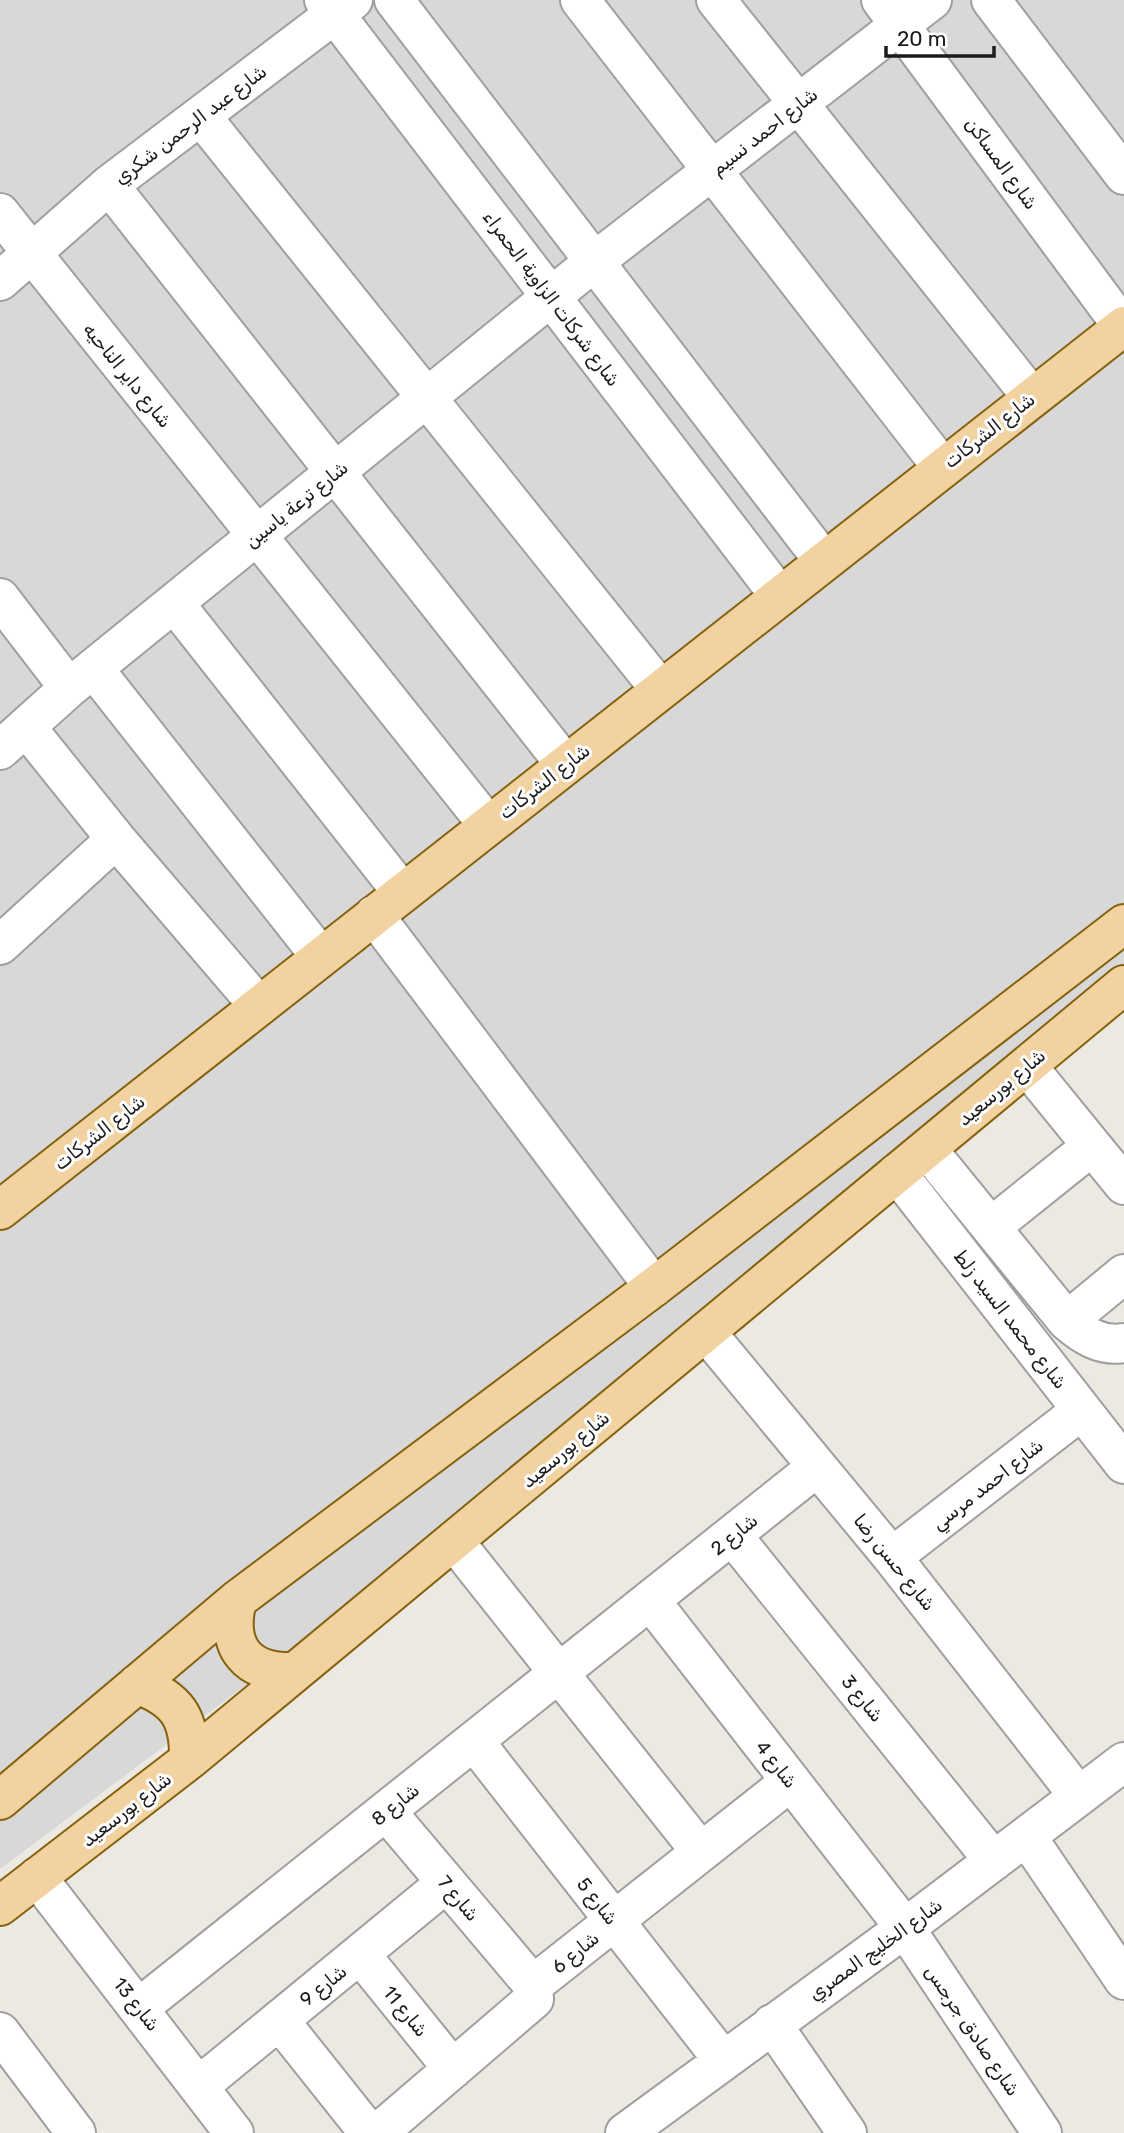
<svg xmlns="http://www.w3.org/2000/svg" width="1124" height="2133" font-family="Rubik,'Noto Naskh Arabic',sans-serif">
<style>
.residential{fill:#d9d8d8}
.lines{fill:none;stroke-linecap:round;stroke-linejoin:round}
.minor-casing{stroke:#9f9f9f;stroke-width:42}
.major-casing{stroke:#85620d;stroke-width:42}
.minor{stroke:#fff;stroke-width:38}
.major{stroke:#f2d2a0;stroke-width:38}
.labels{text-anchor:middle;stroke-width:6;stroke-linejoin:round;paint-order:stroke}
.street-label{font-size:19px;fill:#1b1b1b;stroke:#fff}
</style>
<rect width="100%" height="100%" fill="#ece9e2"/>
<path class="residential" d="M0,0H1124V994L602,1419L0,1869Z"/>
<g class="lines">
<g class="minor-casing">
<path id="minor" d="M324,0L779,595
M394,0L823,560
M580,0L942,467
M716,0L1031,396
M881,0L1123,327
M991,0L1124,175
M201,116L660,689
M109,185L565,764
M0,213L488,825
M0,281L109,185L353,0
M0,598L69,688
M175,604L402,892
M94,669L321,957
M26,727L116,839L259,1006
M0,750L69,688L595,261L932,0
M374,915L654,1287
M0,945L116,839
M1027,1066L1124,1185
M927,1149L1067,1321C1083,1335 1101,1347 1124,1343
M897,1173L1124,1464
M991,1227L1092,1146
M1067,1321L1124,1274
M706,1332L892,1557L1078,1795
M732,1535L994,1861
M454,1541L701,1852
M892,1557L1082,1410
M650,1600L905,1928L1042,2133
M474,1741L723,2060
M386,1811L533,1985
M1027,1837L1124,1980
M37,1877L234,2133
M360,1954L453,2069
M140,2007L817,1467
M279,2020L369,2133
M772,2024L847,2133
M0,2032L76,2133
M199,2086L446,1883
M378,2133L534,1999L533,1985L791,1781
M625,2133L905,1928L1124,1762"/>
</g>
<g class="major-casing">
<path id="major" d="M0,1210L1124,326
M237,1600C225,1648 247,1674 295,1672
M137,1684C177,1699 190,1717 189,1760
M0,1800L237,1600L654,1287L1124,924
M0,1906L189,1760L1124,985"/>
</g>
<use href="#minor" class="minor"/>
<use href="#major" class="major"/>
</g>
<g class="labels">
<g class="street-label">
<text transform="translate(190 124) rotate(-37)" y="7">شارع عبد الرحمن شكري</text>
<text transform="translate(764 131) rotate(-38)" y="7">شارع احمد نسيم</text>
<text transform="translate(1002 163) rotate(54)" y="7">شارع المساكن</text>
<text transform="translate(552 298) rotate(53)" y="7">شارع شركات الزاوية الحمراء</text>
<text transform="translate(128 375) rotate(51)" y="7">شارع داير الناحيه</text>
<text transform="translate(989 430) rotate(-38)" y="7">شارع الشركات</text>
<text transform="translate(296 504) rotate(-39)" y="7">شارع ترعة ياسين</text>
<text transform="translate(544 781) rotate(-38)" y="7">شارع الشركات</text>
<text transform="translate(1001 1087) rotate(-40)" y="7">شارع بورسعيد</text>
<text transform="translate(99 1132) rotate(-38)" y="7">شارع الشركات</text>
<text transform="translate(1011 1319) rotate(52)" y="7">شارع محمد السيد زلط</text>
<text transform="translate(565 1449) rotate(-40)" y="7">شارع بورسعيد</text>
<text transform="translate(987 1484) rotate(-38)" y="7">شارع احمد مرسي</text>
<text transform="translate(734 1534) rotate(-39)" y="7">شارع 2</text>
<text transform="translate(895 1562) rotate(51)" y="7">شارع حسن رضا</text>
<text transform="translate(863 1698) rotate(51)" y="7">شارع 3</text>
<text transform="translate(777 1764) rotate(52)" y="7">شارع 4</text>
<text transform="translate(395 1804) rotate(-39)" y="7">شارع 8</text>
<text transform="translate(126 1809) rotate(-38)" y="7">شارع بورسعيد</text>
<text transform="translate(459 1898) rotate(50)" y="7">شارع 7</text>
<text transform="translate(598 1901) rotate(52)" y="7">شارع 5</text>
<text transform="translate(875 1949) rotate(-36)" y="7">شارع الخليج المصري</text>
<text transform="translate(575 1952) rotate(-39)" y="7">شارع 6</text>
<text transform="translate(323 1985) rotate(-39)" y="7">شارع 9</text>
<text transform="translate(137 2004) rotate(52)" y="7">شارع 13</text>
<text transform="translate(406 2011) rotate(51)" y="7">شارع 11</text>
<text transform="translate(973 2030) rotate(56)" y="7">شارع صادق جرجس</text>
</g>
</g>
<path d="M886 46v10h108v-10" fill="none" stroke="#1b1b1b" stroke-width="3.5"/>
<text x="897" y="46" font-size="21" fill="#1b1b1b" stroke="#ffffff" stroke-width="5" paint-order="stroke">20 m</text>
</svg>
